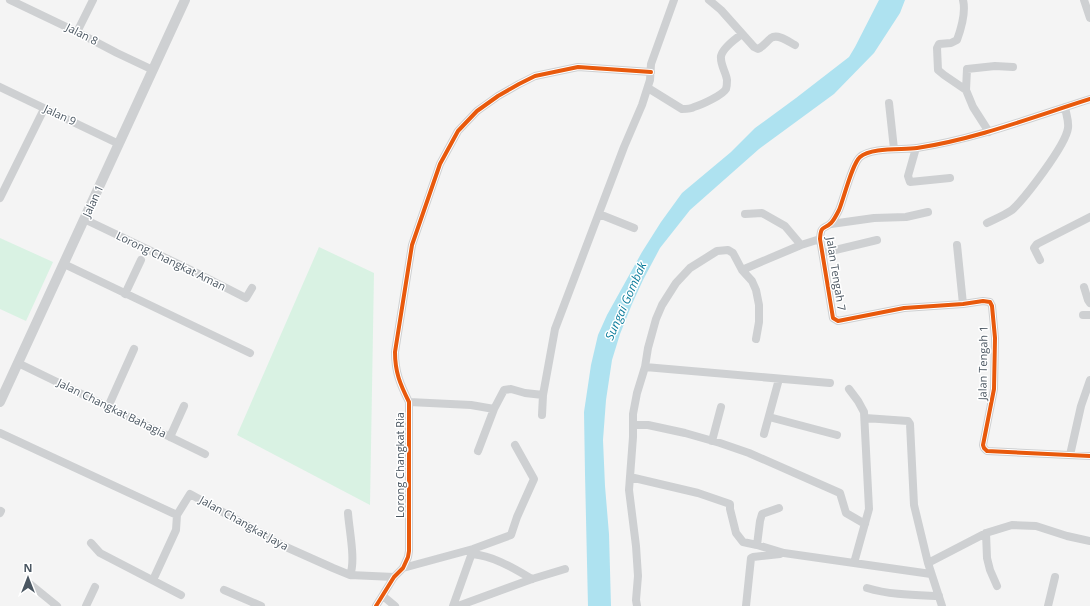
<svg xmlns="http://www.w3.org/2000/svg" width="1090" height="606" font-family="'Open Sans',sans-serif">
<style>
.green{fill:#d9f2e3}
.water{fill:#aee2f0}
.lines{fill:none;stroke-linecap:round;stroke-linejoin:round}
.minor{stroke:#ced0d2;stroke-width:8}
.tertiary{stroke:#ced0d2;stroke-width:10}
.cycleway-casing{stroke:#fff;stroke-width:6}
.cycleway{stroke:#e8590c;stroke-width:4}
.labels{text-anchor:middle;stroke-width:3;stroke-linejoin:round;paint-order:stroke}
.street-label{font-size:11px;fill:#4a5661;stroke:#fff}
.water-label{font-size:12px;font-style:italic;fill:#0c7c9b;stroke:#fff}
</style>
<rect width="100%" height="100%" fill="#f4f4f4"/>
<path class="green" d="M0,238L53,262L26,321L0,309Z
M319,247L374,273L370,505L237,435Z"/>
<path class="water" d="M879,0H905L900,13L874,53L834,94L759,149L690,210L660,248L643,280L632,304L620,334L612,360L606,400L603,440L605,486L609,534L611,606H588L585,474L584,412L591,365L598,335L607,315L642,252L661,222L682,193L731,152L755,128L796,98L849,57L855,47Z"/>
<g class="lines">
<path class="minor" d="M10,0L77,32L117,53L153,70
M709,0L721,10L754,47L758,49C764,46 766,42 771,38C778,33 789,42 795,45
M963,0C966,12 961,29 957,40L951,43L939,44L937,48L938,70L944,75L966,90L973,107L989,132
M1084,0L1090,18
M77,32L93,0
M0,87L119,144
M648,88L682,109C686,109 691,109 694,107C701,105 723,95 726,89C727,86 727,83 727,80C726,72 720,65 721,56C723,48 735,39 742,34
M966,90L967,69L995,66L1013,67
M1090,99C1033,117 976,139 917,148C903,150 871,147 860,157C852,164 844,198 839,210C837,214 834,220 831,223C824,230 821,224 820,239L833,318L838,321L904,308L963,304L983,301L990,302L992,306L995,338L994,389L983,445L984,448L987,451L1090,456
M889,103L894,149
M916,148L908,176L910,182L950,178
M0,198L44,109
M599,214L634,228
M745,214L762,213L785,226L801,245L820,239
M84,219L193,271L246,298L252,288
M987,223C995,219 1005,215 1012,210C1025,198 1066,145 1068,128C1069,121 1066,114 1065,107
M831,224L874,218L906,217L928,212
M957,245L963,304
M823,253L877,240
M1040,260L1034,248L1037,244L1090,217
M64,264L250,353
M742,270L801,245
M1084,287L1088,300L1090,303
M125,294L141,260
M1083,315H1090
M18,363L205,454
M645,367L830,383
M849,389L858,401L864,412L869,509L854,563
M409,402L471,405L494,409L478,451
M108,407L134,349
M494,409L504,390L511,389L525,393L543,395
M542,415L543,395L555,329L624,147L642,105L650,80L651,64L674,0
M769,417L837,435
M865,418L908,421L910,424L914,505L928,563L942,606
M633,425H648L685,433L720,443L749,453L840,493L846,513L865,524
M0,433L177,515
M764,434L779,379
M170,437L184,406
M712,441L721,407
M1070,455L1081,406L1090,380
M630,477L698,493L730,504V509L736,533L743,542L757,545L784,553L931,574
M0,513L1,511
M348,513C349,529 356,561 350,575
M177,515L190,494L286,547L333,568L350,575L394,577
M986,533L987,558L990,570L997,586
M91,543L100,553L181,595
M757,545L760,521L762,514L779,508
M472,554C494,556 513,568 532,579
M928,563L986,533L1012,525L1036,526L1067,536L1090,541
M403,568L473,549L511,535L517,517L534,479L515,445
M153,580L176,530L177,515
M30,584L57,606
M867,588C890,595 915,595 939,596
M224,590L261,606
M383,596L395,606
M86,606L95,587
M376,606L394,577L403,568L408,557L409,551V402C400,384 395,372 395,352L412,245L440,164L458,131L477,111L498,96L519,84L535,76L578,67L651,72
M453,606L473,550
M458,606L532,579L565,569
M637,606L636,600L638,576L636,546L629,490L633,437V414L637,393L645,367L648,348L656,319L662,305L676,283L690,268L717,251L728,250L733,253L742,270L752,281L756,290L759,305V322L756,339
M746,606L751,558L753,557L780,554
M1048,606L1055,577"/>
<path class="tertiary" d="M0,402L185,0"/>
<g class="cycleway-casing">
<path id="cycleway" d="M1090,99C1033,117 976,139 917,148C903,150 871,147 860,157C852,164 844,198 839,210C837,214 834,220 831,223C824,230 821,224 820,239L833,318L838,321L904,308L963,304L983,301L990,302L992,306L995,338L994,389L983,445L984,448L987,451L1090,456
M376,606L394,577L403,568L408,557L409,551V402C400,384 395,372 395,352L412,245L440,164L458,131L477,111L498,96L519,84L535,76L578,67L651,72"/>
</g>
<use href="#cycleway" class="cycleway"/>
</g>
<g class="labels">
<g class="street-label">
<text transform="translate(82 34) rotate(27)" y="4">Jalan 8</text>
<text transform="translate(60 115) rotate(25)" y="4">Jalan 9</text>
<text transform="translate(93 201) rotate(-65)" y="4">Jalan 1</text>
<text transform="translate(171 261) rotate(26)" y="4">Lorong Changkat Aman</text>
<text transform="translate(836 274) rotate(81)" y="4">Jalan Tengah 7</text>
<text transform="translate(983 363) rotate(-89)" y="4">Jalan Tengah 1</text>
<text transform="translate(112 408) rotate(26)" y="4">Jalan Changkat Bahagia</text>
<text transform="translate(400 465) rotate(-90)" y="4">Lorong Changkat Ria</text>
<text transform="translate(244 523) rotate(29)" y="4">Jalan Changkat Jaya</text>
</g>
<g class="water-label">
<text transform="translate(626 301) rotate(-66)" y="4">Sungai Gombak</text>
</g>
</g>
<g transform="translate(28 578)" stroke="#ffffff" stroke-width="3" paint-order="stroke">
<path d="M0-3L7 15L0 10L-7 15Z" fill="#4a5661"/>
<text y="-6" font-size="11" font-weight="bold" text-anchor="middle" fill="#4a5661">N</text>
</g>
</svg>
